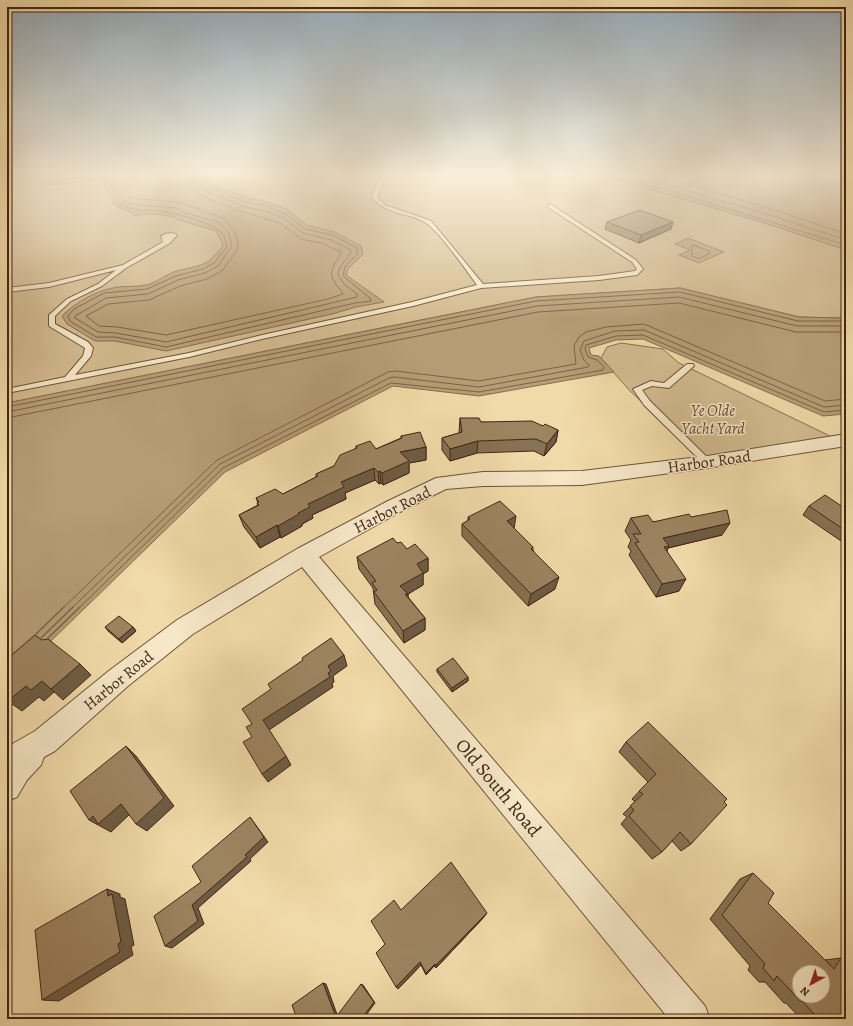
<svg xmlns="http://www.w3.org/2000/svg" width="853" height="1026" font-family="Alegreya,serif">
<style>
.green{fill:#d3bb90;stroke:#8a7052}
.water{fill:#b69d76;stroke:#886d4f}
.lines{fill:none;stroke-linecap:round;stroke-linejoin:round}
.shore-far1{stroke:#7c6245;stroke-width:1}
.shore{stroke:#7c6245;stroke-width:1.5}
.lane-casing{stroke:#6e5339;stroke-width:2}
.street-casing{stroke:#6e5339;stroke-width:2}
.lane{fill:#f6e7c7;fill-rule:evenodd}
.street{fill:#f6e7c7;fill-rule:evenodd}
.wall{fill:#877253;stroke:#422614}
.shaded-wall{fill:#6e5c44;stroke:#422614}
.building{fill:#9d8461;stroke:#422614;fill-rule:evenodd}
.labels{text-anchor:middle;stroke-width:3;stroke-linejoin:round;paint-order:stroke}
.park-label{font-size:16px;font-style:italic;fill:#664b33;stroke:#f6e7c7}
.street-label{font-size:16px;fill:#422614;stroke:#f6e7c7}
.near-street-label{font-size:19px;fill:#422614;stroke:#f6e7c7}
</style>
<rect width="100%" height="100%" fill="#f1daa9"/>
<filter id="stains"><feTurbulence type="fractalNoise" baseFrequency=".005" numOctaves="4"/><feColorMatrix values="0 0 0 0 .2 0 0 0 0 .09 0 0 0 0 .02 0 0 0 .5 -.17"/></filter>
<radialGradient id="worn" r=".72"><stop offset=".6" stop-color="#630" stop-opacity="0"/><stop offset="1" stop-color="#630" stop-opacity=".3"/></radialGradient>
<path class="green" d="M7,175H603L771,225L846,250V317L841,318L799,317L680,288L536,297L7,403Z
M621,343L663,349L679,363L832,437L701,458L630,391L601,358L607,347Z"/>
<path class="water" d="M211,175L208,183L248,198L268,202L288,210L307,225L335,232L361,246L363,254L348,269L346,275L384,302L356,307L332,314L166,351L115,341H95L67,324L62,316C77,301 97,290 118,287C127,286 137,287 146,285C157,283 166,274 177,271C200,265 208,267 223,245L216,231L179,220C171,214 145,212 136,216C128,209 119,210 112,202L113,197L108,193L102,180C78,180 45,193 24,175Z
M603,175H846V250L771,225Z
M688,238L724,252L699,263L679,255L690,250L675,244Z
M680,288L799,317L841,318L846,317V414L823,416L643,339L616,340L589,348L591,355L599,356L614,372L479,396L393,386L225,472L52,640L7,679V403L536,297Z"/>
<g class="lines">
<path class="shore-far1" d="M31,175L47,180L103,176L116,195L117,201C130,213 145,209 161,211C175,213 212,222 222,233C225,237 226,242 227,247L214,263L203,269L176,276L147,289L104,293L74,309L68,316L70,321L96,337H115L166,347L355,303L371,301L370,298L343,276L345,267L358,253L357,248L333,235L305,229L285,214L267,206L246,202L207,186L204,182L207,175
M110,175L123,201L138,205L176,208L183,212L220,223L228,232L232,246L218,266L205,273L178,280L148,294L106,298L75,316V318L98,332L116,333L166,342L357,297V294L344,284L338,275C338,264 350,259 351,250L331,240L303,233L283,218L265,211L245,207L205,191L199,184L201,175
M116,175L129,196L139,199L178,202L223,218L234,230L238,242L237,250L222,271L207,279L180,286L149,300L108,304L86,316L99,326L117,327L166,335L328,299L343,294C341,289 336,286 334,281C327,269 338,262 341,252L321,243L301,239L280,223L243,212L203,197L194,187V175
M617,175L846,245
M635,175L773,216L846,240
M656,175L775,210L846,234
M694,245L709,251L710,253L699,259L692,256V246Z
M7,407L536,301L680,292L798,321H846
M7,412L537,306L679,297L797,326H846
M7,418L538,312L679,303L796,332H846
M63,608L217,460L388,372L395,371L479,381L576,364L574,346L579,337L586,332L606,327L644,324L825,401L846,399
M72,608L220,464L389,378L394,377L479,387L588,367L589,365L584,360L580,350L584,341L615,331L644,330L824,407L846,405
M79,608L223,468L391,383L479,392L603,370L604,367L597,360L588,357L585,349L586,345L616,336L643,335L824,412L846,410"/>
<path class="shore" d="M36,634L64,607
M41,638L73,607
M48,638L80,607"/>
<g class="lane-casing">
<path id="lane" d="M381,175H386L377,197L385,205L431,221L483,284L599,276L635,271L637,269L632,262L548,207L550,204L636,260L643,269L637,275L599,280L481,288L413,306L262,339L189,357L7,393V389L65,377L83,356L85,348L49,326V315L67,299L98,284L116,270L49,287L7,292V288L49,283L123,265L163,242L161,236C165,233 173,232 177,235L170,243L126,268L102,286L71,301L55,316V324L88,342L93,348L91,356L75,375L189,353L262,335L412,302L477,285C467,271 439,231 426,223C409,212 385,215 372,197Z
M687,364H693L694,366L669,388L652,386L642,390L650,401L710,460L712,462L707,465L704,464L644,405L633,389L651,381L664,383Z"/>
</g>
<g class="street-casing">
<path id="street" d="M846,434V446L707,468L582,485L483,486L446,489L400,512L319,557L705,1006L710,1019H669L302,567L193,634L128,686L55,751L44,757L41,765L27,780L17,797L7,801V747L35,731L110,670L177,620L297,549L386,502L436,478L483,472L582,471L707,456Z"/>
</g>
<use href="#lane" class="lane"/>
<use href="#street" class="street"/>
</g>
<path class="wall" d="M607,222H673L671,229L639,243L605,229Z
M460,418L481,422L543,426L558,430L556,442L544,456L534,451L477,453L450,461L442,450V438L459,433Z
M401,436L426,447V460L409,463V473L383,485L381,483L379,484L375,480L345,493L346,499L312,515L313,518L302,524V526L281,538L280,537L260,548L244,527L239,515L258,505L257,503H258L256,498L283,494L316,477V474L334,466L356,448V446L376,449L401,438Z
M809,506L846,509V542L844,543L803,515Z
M468,517L514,528L533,547V550L555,589L528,606L462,536V524L468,521Z
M691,517L722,535L668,548L667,551L679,591L656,597L629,555L631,551L628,547L631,540L625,531L631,518L653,522Z
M397,543L407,549L428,558V571L423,574V585L408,594V597L425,618V630L404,643L375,604L373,588L359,569L357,557Z
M105,627H133L136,631L122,643L108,631Z
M437,669L468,677V681L452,692L437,672Z
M626,742L724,802L691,844L681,851L672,841L662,852L652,859L621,824L627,817L623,814L635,802L632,799L648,782L619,752Z
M753,873L768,903L825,960L841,958L846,1019H801L786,1003H784L765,982H759L748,970L750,966L710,919L740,879Z
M401,910L484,917L436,968L434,966L426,975L421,965L398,989L396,987L385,944Z"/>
<path class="shaded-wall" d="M673,222L671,229L639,243L641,235Z
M558,430L556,442L544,456L547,444Z
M478,441L477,453L450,461V449Z
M426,447V460L409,463V473L383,485L382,473L400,452Z
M374,468L375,480L345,493L346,499L312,515L313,518L302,524V526L281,538L278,526L298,513L308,504L341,482Z
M380,471L381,483L379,484L378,472Z
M516,516L514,529L507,521Z
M730,523L722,535L668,548L663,559V538Z
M277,525L280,537L260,548L256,537Z
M428,558V571L423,574V585L408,594V606L400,586L417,564Z
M559,577L555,589L528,606L531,594Z
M686,579L679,591L656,597L662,584Z
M425,618V630L404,643L403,631Z
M133,627L136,631L122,643L119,639Z
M344,655L347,666L333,676L334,682L332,683L333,687L269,730L263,720L328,673V666Z
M80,664L91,675L63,700L51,689Z
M468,677V681L452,692V688Z
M42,681L54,692L44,701L39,697L22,711L8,701L26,686Z
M126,746L136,756L174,806L147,831L136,824Z
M286,756L291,765L268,782L262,774Z
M121,804L132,812L111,832L89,820L93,816Z
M250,817L268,842L250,859L251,861L198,908L204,924L172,948L165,946L192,905L245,855Z
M107,889L120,894V897L125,899L134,945L131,947L133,955L59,1001L42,1000L108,896Z
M487,913L484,917L436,968V965Z
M420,962L421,965L398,989L396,987Z
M435,964L434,966L426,975V973Z
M323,983L326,984L338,1017H336Z
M361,984L363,985L375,1003L364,1018H362Z"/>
<path class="building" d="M640,210L673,222L641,235L607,222Z
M460,418H479L481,422L532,421L543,426L545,424L558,430L547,444L536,439L478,441L450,449L442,438L462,432Z
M420,432L426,447L400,452L409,461L382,473L380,471L378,472L374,468L341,482L344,487L308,504L310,507L298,513L299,514L278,526L277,525L256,537L239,515L259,505L257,503L259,502L256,498L275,489L283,494L318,476L316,474L334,466L340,455L357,448L356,446L370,441L376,449L402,438L401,436Z
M825,495L846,509V531L809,506Z
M500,501L516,516L507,521L533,547L531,549L559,577L531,594L462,524L470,519L468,517Z
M727,510L730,523L663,538L669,546L664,547L686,579L662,584L635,543L639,542L633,534H641L631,518L648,515L653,522L689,514L691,517Z
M393,538L397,543L401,542L407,549L415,544L428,558L417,564L423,573L400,586L408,594H405L425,618L403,631L374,592L377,590L372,583L376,581L357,557Z
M119,616L133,627L119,639L105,627Z
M35,635L42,640L48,639L80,664L51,689L42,681L31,690L26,686L8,701L7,700V659Z
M331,638L344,655L328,666L331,671L328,673L330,677L263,720L286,756L262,774L243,742L252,737L246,727L252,724L242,709L271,689L268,684L303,660L302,658Z
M453,658L468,677L452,688L437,669Z
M648,722L727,799L724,802L727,805L691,844L680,832L662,852L629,816L634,810L630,806L643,794L639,791L656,774L626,742Z
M126,746L164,798L136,824L121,804L98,824L93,816L89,820L70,791Z
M250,817L264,837L245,855L247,857L192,905L198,921L165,946L154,916L201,882L192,866Z
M451,862L487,913L436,965L435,964L426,973L420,962L396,987L376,953L385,944L371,921L394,900L401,910Z
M753,873L774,893L768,903L834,969L841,958L846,963V1019H819L802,1001L801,1002L777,976L774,981L763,968L765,964L722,915ZM799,972H823V996H799Z
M107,889L108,896L112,894L121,942L118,944L120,952L42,1000L35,930Z
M323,983L336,1017L361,984L374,1002L362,1018L360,1015L355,1019H297L292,1005Z"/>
<linearGradient id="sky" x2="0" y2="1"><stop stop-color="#94abba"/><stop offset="0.55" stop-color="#f9eed8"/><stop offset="1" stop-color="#f9eed8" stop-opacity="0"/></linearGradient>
<rect width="853" height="319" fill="url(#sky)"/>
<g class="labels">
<g class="park-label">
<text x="713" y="416">Ye Olde<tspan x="713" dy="18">Yacht Yard</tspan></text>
</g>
<g class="street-label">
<text transform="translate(709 461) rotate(-8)" y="6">Harbor Road</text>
<text transform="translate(392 509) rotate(-27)" y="6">Harbor Road</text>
<text transform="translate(118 680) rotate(-39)" y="6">Harbor Road</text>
</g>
<g class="near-street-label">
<text transform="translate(499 787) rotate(50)" y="7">Old South Road</text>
</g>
</g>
<rect width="853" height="1026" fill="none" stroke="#f1daa9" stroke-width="24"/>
<rect x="8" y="8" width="837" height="1010" fill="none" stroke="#422614" stroke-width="2"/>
<rect x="12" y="12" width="829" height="1002" fill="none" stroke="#422614"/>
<g transform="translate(811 984) rotate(220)"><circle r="19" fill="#f6e7c7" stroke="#ae9a7f"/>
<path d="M0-3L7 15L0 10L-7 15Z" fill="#8f2418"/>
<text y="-6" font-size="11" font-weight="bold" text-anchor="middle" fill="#422614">N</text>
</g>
<rect width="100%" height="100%" filter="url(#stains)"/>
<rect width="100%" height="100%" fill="url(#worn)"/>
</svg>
